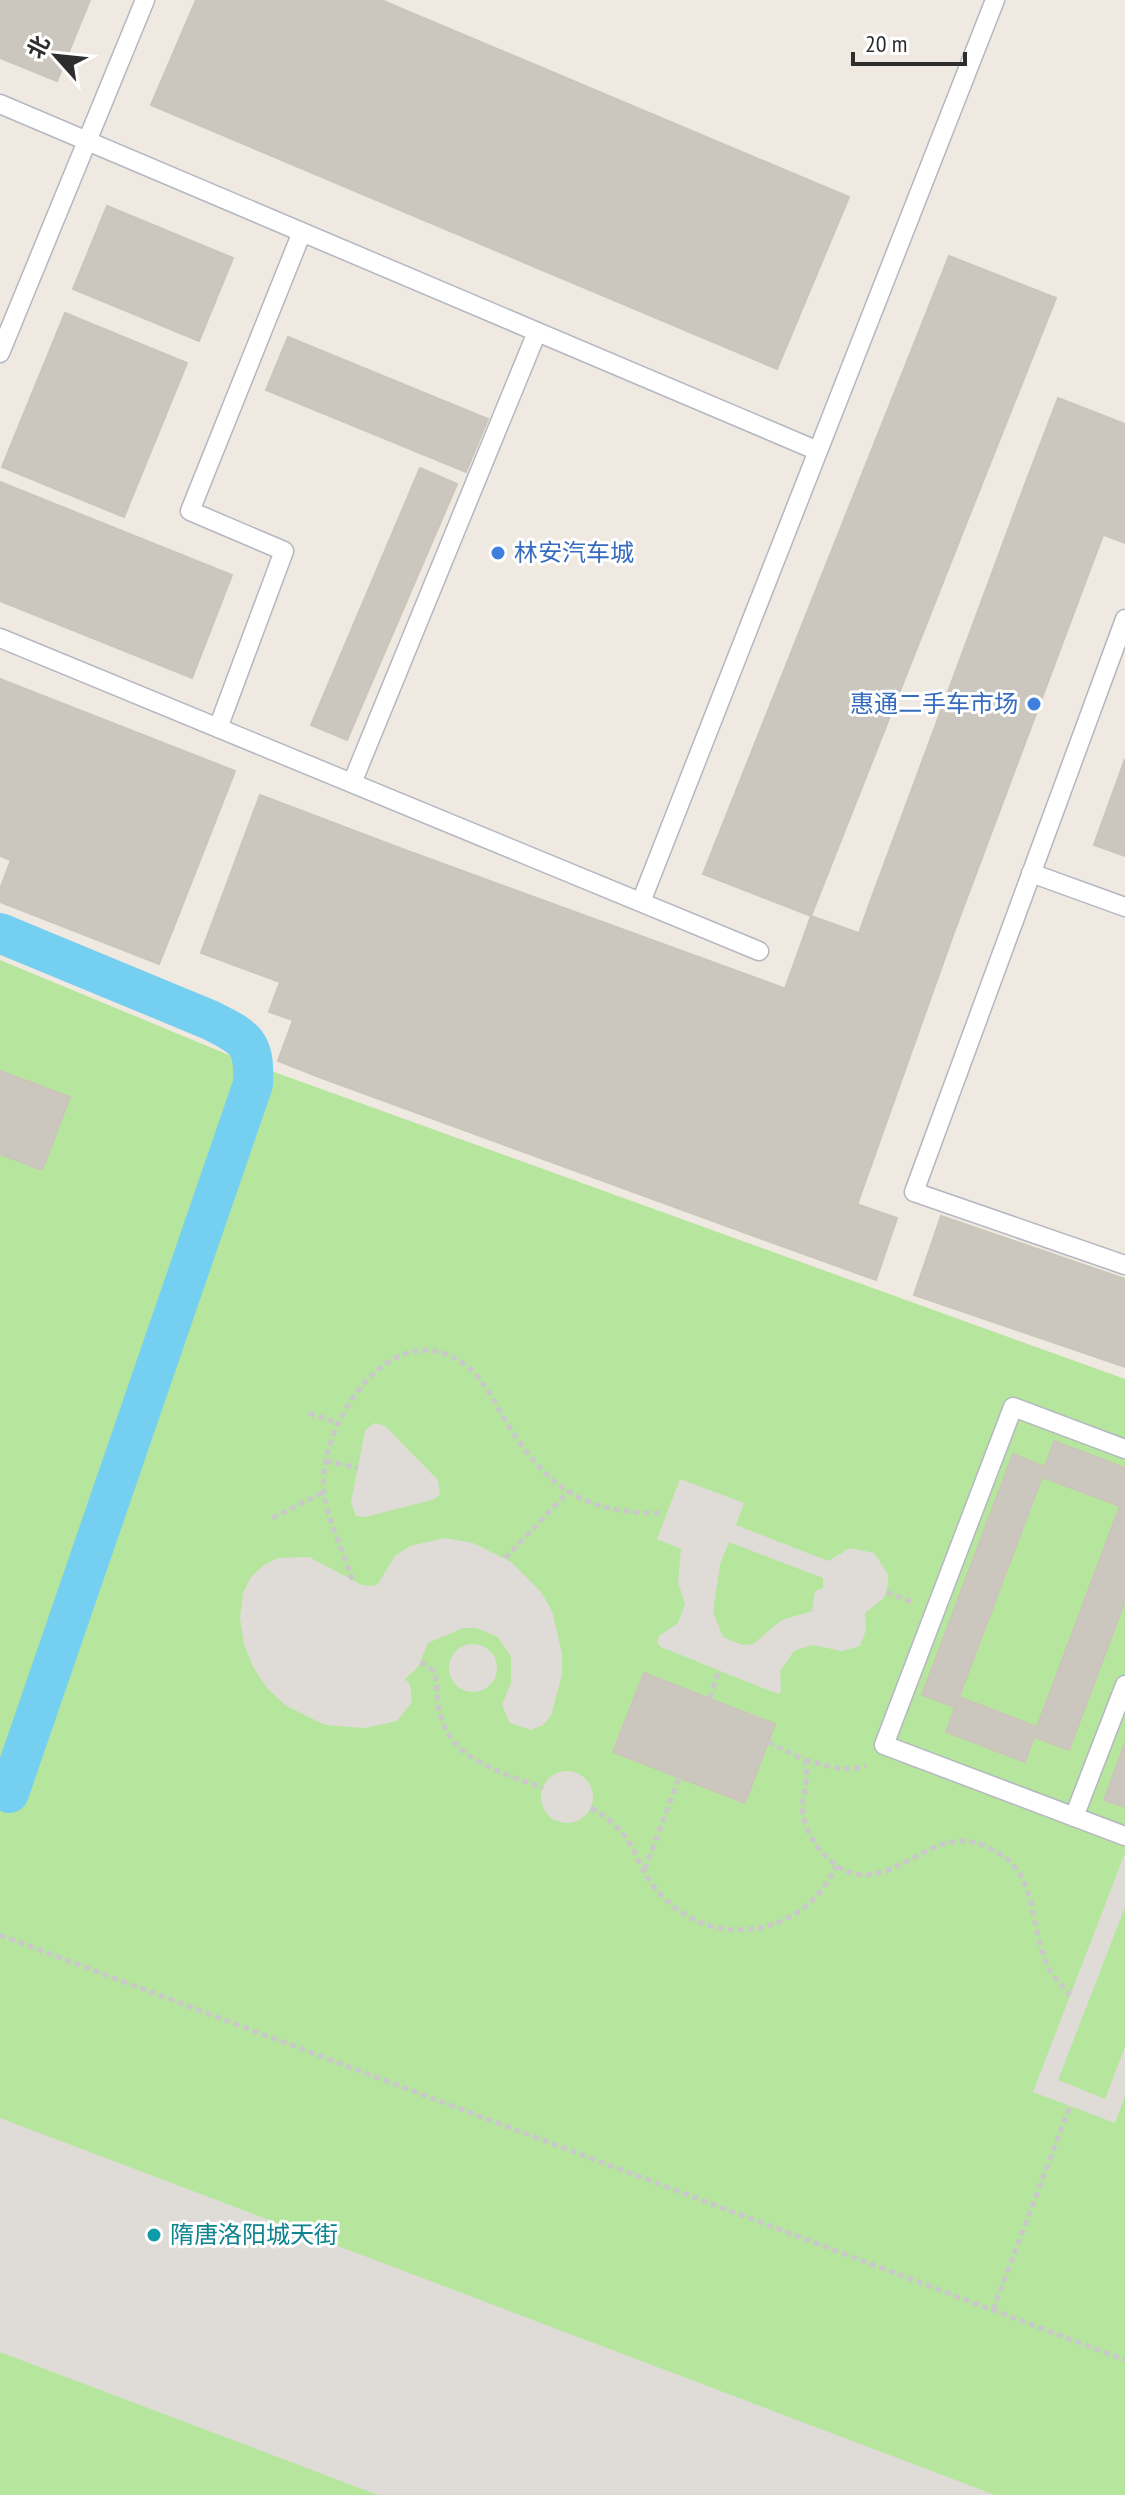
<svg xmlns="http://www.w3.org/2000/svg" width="1125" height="2495" font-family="'PT Sans Narrow','Noto Sans SC',sans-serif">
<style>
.green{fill:#b6e59e}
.plaza{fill:#dfdcd8;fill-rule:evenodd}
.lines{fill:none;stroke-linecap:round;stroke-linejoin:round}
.canal{stroke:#75cff0;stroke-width:40}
.building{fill:#cbc7bf;stroke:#cbc5ba;stroke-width:2;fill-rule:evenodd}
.lane-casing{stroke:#b4b7c1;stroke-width:21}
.path{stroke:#c9c9c9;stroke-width:5;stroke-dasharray:6 4;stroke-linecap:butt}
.lane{stroke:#fff;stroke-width:18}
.shop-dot{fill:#3f7fe0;stroke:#fff;stroke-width:3}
.culture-dot{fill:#0f9aa8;stroke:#fff;stroke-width:3}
.labels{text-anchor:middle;stroke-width:6;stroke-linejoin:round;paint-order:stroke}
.shop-label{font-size:24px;fill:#366cbe;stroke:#fff;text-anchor:start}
.culture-label{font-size:24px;fill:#0d838f;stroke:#fff;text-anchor:start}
</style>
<rect width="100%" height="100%" fill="#efe9e1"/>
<path class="green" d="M0,960L241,1060L1125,1379V2495H0Z"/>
<path class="plaza" d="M374,1423L385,1426L438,1480L440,1495L432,1500L365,1517L356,1516L351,1502L365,1431Z
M680,1479L744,1503L736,1525L828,1561L850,1548L874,1553L888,1574V1586L884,1598L865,1613L866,1630L860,1646L842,1651L812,1645L794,1651L780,1671L781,1691L778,1694L661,1647L657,1642L659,1636L678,1623L685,1604L678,1582L681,1549L657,1539ZM729,1542L823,1578V1588L815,1591L812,1611L782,1620L753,1644L742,1645L723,1637L713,1612L720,1564Z
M445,1538L473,1543L511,1562L541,1592L552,1611L562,1653V1674L551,1716L543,1725L531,1730L510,1723L502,1705L511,1683V1657L498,1637L476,1628H463L428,1643L418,1667L405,1679L410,1684L412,1702L397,1721L365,1728L325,1725L285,1705L267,1688L253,1667L244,1644L240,1618L243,1593L251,1577L263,1566L278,1558L309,1557L362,1585L372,1586L378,1584L395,1556L410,1546Z
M449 1668a24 24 0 1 1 48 0a24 24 0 1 1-48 0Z
M541 1797a26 26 0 1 1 52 0a26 26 0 1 1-52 0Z
M1125,1853V1907L1058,2080L1105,2099L1125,2047V2096L1115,2123L1033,2092Z
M0,2118L995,2495H378L0,2352Z"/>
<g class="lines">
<path class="canal" d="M0,933L210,1020C246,1038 255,1042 253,1084L9,1793"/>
</g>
<path class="building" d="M0,0H90L57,81L0,58Z
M196,0H381L849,197L777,369L151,105Z
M107,206L233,258L199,341L73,289Z
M949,256L1056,298L962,534L855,492Z
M65,313L187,363L124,517L2,467Z
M288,337L488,419L466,472L266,390Z
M1058,398L1125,424V543L1018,503Z
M420,468L457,484L347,740L311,725Z
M0,482L232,575L192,678L0,601Z
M855,492L962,534L811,916L703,874Z
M1018,503L1103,535L953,935L869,905Z
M0,679L235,771L175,924L0,856Z
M1125,759V856L1094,845Z
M260,795L408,851L324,1079L278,1061L293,1020L269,1012L280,982L201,953Z
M408,851L833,1006L751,1235L324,1079Z
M11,860L175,924L159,964L0,902V889Z
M869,905L953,935L857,1205L773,1175Z
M811,916L859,933L833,1006L785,989Z
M0,1071L70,1097L42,1170L0,1154Z
M773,1175L897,1218L876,1280L751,1235Z
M941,1216L1125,1279V1367L914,1295Z
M1054,1441L1125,1468V1601L1069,1750L1034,1737L1025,1762L946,1732L955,1707L922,1695L1013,1454L1045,1467ZM1042,1477L1120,1506L1037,1727L959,1697Z
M644,1673L775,1724L745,1803L613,1752Z
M1125,1743V1807L1104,1800Z"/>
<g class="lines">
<g class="lane-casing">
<path id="lane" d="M0,104L818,451
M0,353L145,0
M1125,619L914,1192L1125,1265
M0,638L759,951
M218,728L284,551L190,511L302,232
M352,783L537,332
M1031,873L1125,907
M641,902L995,0
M1125,1449L1013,1407L884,1745L1125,1836
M1074,1817L1125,1685"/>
</g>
<path class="path" d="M309,1413L338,1423
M326,1461L358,1468
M272,1518L324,1492
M505,1558L569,1491
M352,1580C344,1551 328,1523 324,1493C316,1428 391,1310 464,1364C482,1377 493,1399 504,1418C544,1484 580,1514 661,1513
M887,1592L912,1602
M421,1662L434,1671C438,1684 436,1696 439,1709C448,1760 501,1772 543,1788
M710,1698L719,1671
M768,1742L805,1760C811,1785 798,1800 804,1819C808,1835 817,1848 829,1859C876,1904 918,1839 964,1841C977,1841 992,1849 1003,1856C1037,1879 1031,1932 1048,1966C1052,1977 1063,1986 1070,1995
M805,1760C826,1765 846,1774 866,1765
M591,1808C643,1838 630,1864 663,1897C717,1953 806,1934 836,1866
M645,1869L679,1778
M0,1935L1125,2360
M993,2310L1070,2106"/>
<use href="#lane" class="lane"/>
</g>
<g class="shop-dot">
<circle cx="498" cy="553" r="8"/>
<circle cx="1034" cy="704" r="8"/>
</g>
<circle class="culture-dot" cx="154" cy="2235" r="8"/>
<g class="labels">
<g class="shop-label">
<text x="514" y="561">林安汽车城</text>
<text x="1018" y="712" text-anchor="end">惠通二手车市场</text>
</g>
<g class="culture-label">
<text x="170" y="2243">隋唐洛阳城天街</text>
</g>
</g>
<g transform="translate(56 56) rotate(297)" stroke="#ffffff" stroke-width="6" paint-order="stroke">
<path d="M0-6L14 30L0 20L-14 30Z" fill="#2e2e2e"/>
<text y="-12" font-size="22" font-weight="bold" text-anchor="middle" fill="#2e2e2e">北</text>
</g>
<path d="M853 52v12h112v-12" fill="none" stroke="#2e2e2e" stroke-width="4"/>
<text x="865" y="52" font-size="24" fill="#2e2e2e" stroke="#ffffff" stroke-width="6" paint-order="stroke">20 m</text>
</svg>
